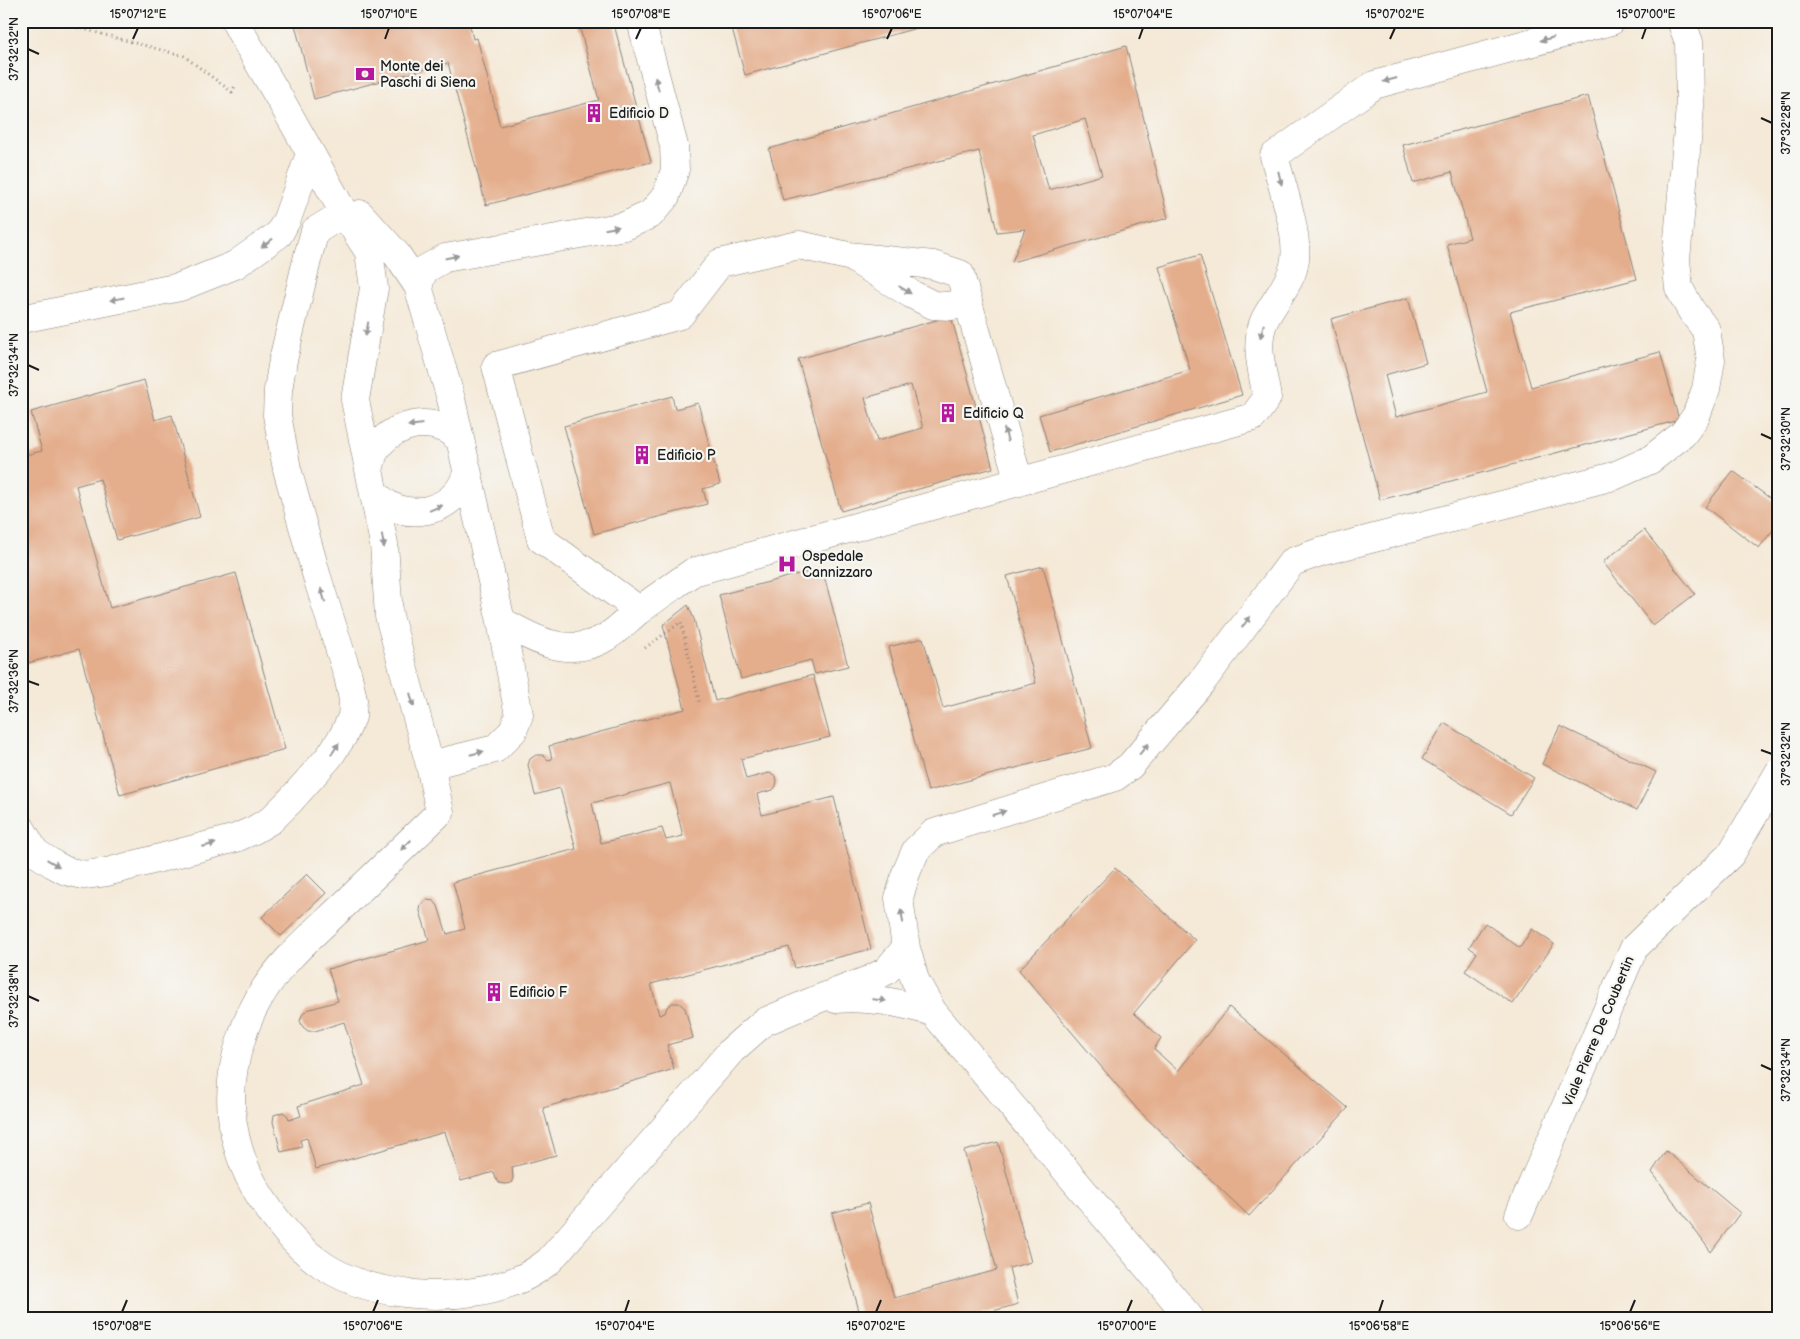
<svg xmlns="http://www.w3.org/2000/svg" width="1800" height="1339" font-family="'Balsamiq Sans',sans-serif">
<style>
.building{fill:#e4ad8c;fill-rule:evenodd}
.lines{fill:none;stroke-linecap:round;stroke-linejoin:round}
.minor-casing{stroke:#88827a;stroke-width:29}
.path{stroke:#88827a;stroke-width:3;stroke-dasharray:1 4;stroke-linecap:butt}
.minor{stroke:#fff;stroke-width:28}
.oneway{fill:#999}
.ticks{fill:none;stroke:#1c1c1c;stroke-width:2}
.labels{text-anchor:middle;stroke-width:4.5;stroke-linejoin:round;paint-order:stroke}
.poi-label{font-size:14px;fill:#1c1c1c;stroke:#f6f6f2;text-anchor:start}
.street-label{font-size:14px;fill:#1c1c1c;stroke:#f6f6f2}
.neatline{fill:none;stroke:#1c1c1c;stroke-width:2}
.ticks-label{font-size:12px;text-anchor:middle;fill:#1c1c1c}
</style>
<rect width="100%" height="100%" fill="#f6f6f2"/>
<filter id="ink" filterUnits="userSpaceOnUse"><feTurbulence type="fractalNoise" baseFrequency=".02" numOctaves="2"/><feDisplacementMap in="SourceGraphic" scale="10" xChannelSelector="R" yChannelSelector="G"/><feConvolveMatrix kernelMatrix="1 2 1 2 8 2 1 2 1" color-interpolation-filters="sRGB"/></filter>
<filter id="wash" filterUnits="userSpaceOnUse"><feTurbulence type="fractalNoise" baseFrequency=".0096" numOctaves="4" result="noise"/><feDisplacementMap in="SourceGraphic" scale="20" xChannelSelector="R" yChannelSelector="G"/><feGaussianBlur stdDeviation="1.12" result="paint"/><feColorMatrix in="noise" values="0 0 0 0 0 0 0 0 0 0 0 0 0 0 0 0 0 1.4 0 .05"/><feComposite in="paint" operator="in"/></filter>
<g filter="url(#wash)">
<rect width="100%" height="100%" fill="#f5e9d7"/>
<g id="blocks">
<path class="building" d="M294,21H469L473,39L477,38L500,126L599,100L578,21H613L651,162L486,205L448,63L314,99Z
M730,21H939V22L745,75Z
M1126,46L1168,218L1012,262L1025,229L997,232L979,151L783,200L769,149ZM1085,119L1102,175L1049,190L1033,135Z
M1588,96L1637,279L1510,312L1531,387L1660,352L1679,420L1380,500L1331,319L1408,298L1426,363L1385,375L1396,417L1487,392L1447,244L1470,238L1452,172L1413,183L1403,145Z
M1200,255L1242,395L1050,452L1039,415L1190,370L1159,267Z
M951,316L993,468L841,511L798,359ZM911,385L923,428L877,441L865,398Z
M144,380L155,420L172,415L200,517L117,540L100,479L76,486L110,608L236,573L285,749L120,795L79,649L21,665V456L42,451L31,412Z
M672,396L675,409L698,403L720,484L703,489L707,504L594,534L564,426Z
M1733,471L1779,505V522L1759,548L1705,507Z
M1644,530L1695,594L1653,626L1603,562Z
M1043,566L1092,748L928,791L889,647L923,638L943,708L1036,683L1007,576Z
M822,568L848,666L815,674L811,660L741,679L719,595Z
M688,605L694,619L715,701L813,675L830,737L741,759L746,779L769,773L774,775L777,780L776,786L773,790L757,794L762,815L834,797L871,949L795,968L789,947L651,984L659,1015L665,1013L667,1007L672,1003H679L685,1008L693,1038L667,1045L674,1069L543,1108L556,1155L512,1167L513,1178L511,1183L505,1184L499,1183L496,1179L494,1172L461,1181L445,1132L316,1169L307,1138L300,1140L302,1147L281,1152L273,1122L274,1115L283,1112L288,1116L289,1120L301,1116L298,1106L364,1085L344,1022L315,1031H308L303,1027L300,1021L302,1015L307,1010L338,1001L328,969L429,940L420,911L421,904L427,900L434,901L438,906L447,934L465,929L453,882L576,849L560,788L535,795L528,765L530,759L536,755H543L548,760L552,759L549,746L685,709L663,625ZM670,783L683,836L666,840L662,828L601,843L592,803Z
M1444,723L1534,778L1511,814L1422,759Z
M1560,726L1656,772L1637,810L1542,764Z
M1115,868L1195,940L1134,1013L1161,1038L1154,1049L1178,1071L1229,1007L1348,1108L1249,1216L1138,1110L1019,970Z
M307,874L326,893L281,936L262,917Z
M1485,923L1520,948L1532,929L1554,944L1513,1004L1465,971L1477,953L1469,947Z
M998,1142L1031,1262L1009,1268L1018,1304L968,1318H861L832,1213L868,1203L894,1298L997,1270L964,1151Z
M1666,1151L1740,1213L1711,1252L1652,1172Z"/>
</g>
</g>
<g filter="url(#ink)">
<use href="#blocks" fill-opacity="0" stroke="#88827a" stroke-width="1"/>
<g class="lines">
<g class="minor-casing">
<path id="minor" d="M235,21L240,31L284,106L344,213L369,252L374,288L355,400L384,544L389,616L430,765L440,812C409,842 378,872 347,902C317,931 278,963 258,1000C251,1012 246,1024 242,1037C221,1096 231,1155 266,1205C282,1229 300,1250 324,1266C376,1300 466,1304 522,1278C532,1274 541,1267 549,1261L732,1050L764,1022L813,1001L871,979L886,971L906,948
M360,214L397,255L418,286L451,399L501,621C531,638 566,658 601,640C614,634 626,621 637,612C655,598 675,585 693,572L1253,417L1267,398C1263,372 1253,343 1265,319C1273,303 1291,282 1294,265C1301,239 1281,183 1274,156L1374,85L1611,21
M856,260L911,294L933,305L951,306L968,301
M418,286L424,270L445,258L625,226L651,214L666,196L675,170L674,146L641,21
M21,319L180,287L235,265L279,234L287,219L310,154
M369,470C371,464 372,456 375,451C388,428 419,418 443,428C449,430 454,435 460,439
M375,494C380,498 385,503 391,506C413,517 443,511 458,491C462,486 465,479 467,473
M639,610L541,539L496,366L680,315L720,263L799,245L848,256L933,265L960,274L1019,482
M430,765L495,749L513,731L519,715L501,621
M21,828L35,852L53,864L66,871L84,875L107,872L236,838L254,830L271,820L291,800L329,757L343,736L352,717L353,700L348,676L317,577L287,469L277,415L278,390L283,360L308,256L315,231L344,213
M836,999C869,996 901,1003 933,1012
M1519,1215L1634,948L1731,854L1779,772
M1190,1318L933,1012L915,980L906,948L899,898L906,873L916,850L934,833L1115,777L1130,766L1201,683L1292,562L1320,552L1614,476L1650,460L1683,434L1696,416L1706,389L1711,360L1706,330L1691,310L1679,288L1676,260L1690,107L1689,42L1681,21"/>
</g>
<path class="path" d="M53,21L184,56L232,92L236,84
M645,648L681,622L700,705"/>
<use href="#minor" class="minor"/>
</g>
<defs><path id="oneway-solid" d="M-6-.8H1V-3.2L6.5 0L1 3.2V.8H-6Z" transform="scale(1.25)"/></defs>
<g class="oneway">
<use href="#oneway-solid" transform="translate(1547 39) rotate(165)"/>
<use href="#oneway-solid" transform="translate(1390 80) rotate(165)"/>
<use href="#oneway-solid" transform="translate(657 84) rotate(-105)"/>
<use href="#oneway-solid" transform="translate(1280 178) rotate(76)"/>
<use href="#oneway-solid" transform="translate(612 228) rotate(-10)"/>
<use href="#oneway-solid" transform="translate(267 243) rotate(144)"/>
<use href="#oneway-solid" transform="translate(452 257) rotate(-12)"/>
<use href="#oneway-solid" transform="translate(905 290) rotate(32)"/>
<use href="#oneway-solid" transform="translate(117 299) rotate(169)"/>
<use href="#oneway-solid" transform="translate(367 329) rotate(100)"/>
<use href="#oneway-solid" transform="translate(1262 331) rotate(104)"/>
<use href="#oneway-solid" transform="translate(415 425) rotate(173)"/>
<use href="#oneway-solid" transform="translate(1006 435) rotate(-106)"/>
<use href="#oneway-solid" transform="translate(436 508) rotate(-22)"/>
<use href="#oneway-solid" transform="translate(383 541) rotate(81)"/>
<use href="#oneway-solid" transform="translate(323 595) rotate(-107)"/>
<use href="#oneway-solid" transform="translate(1246 622) rotate(-54)"/>
<use href="#oneway-solid" transform="translate(412 700) rotate(75)"/>
<use href="#oneway-solid" transform="translate(335 749) rotate(-57)"/>
<use href="#oneway-solid" transform="translate(1144 749) rotate(-49)"/>
<use href="#oneway-solid" transform="translate(477 753) rotate(-14)"/>
<use href="#oneway-solid" transform="translate(999 813) rotate(-17)"/>
<use href="#oneway-solid" transform="translate(209 845) rotate(-15)"/>
<use href="#oneway-solid" transform="translate(406 845) rotate(136)"/>
<use href="#oneway-solid" transform="translate(53 863) rotate(31)"/>
<use href="#oneway-solid" transform="translate(902 916) rotate(-99)"/>
<use href="#oneway-solid" transform="translate(879 1000) rotate(7)"/>
</g>
</g>
<path class="ticks" d="M133,39L138,28M385,39L389,28M636,39L641,28M887,39L892,28M1139,39L1143,28M1390,39L1395,28M1642,39L1646,28M28,49L39,54M1761,118L1772,123M28,365L39,370M1761,434L1772,439M28,681L39,685M1761,750L1772,754M28,996L39,1001M1761,1065L1772,1070M122,1312L127,1300M373,1312L378,1300M625,1312L629,1300M876,1312L881,1300M1127,1312L1132,1300M1379,1312L1383,1300M1630,1312L1635,1300"/>
<defs>
<g id="bank-bare" transform="scale(1.5)"><path d="M-6-4H6V4H-6ZM0-2.3a2.3 2.3 0 1 0 0 4.6a2.3 2.3 0 1 0 0-4.6Z" fill="#b5179e" stroke="#f6f6f2" stroke-width="2.5" paint-order="stroke"/></g>
<g id="building-bare" transform="scale(1.5)"><path d="M-4-6H4V6H1V3H-1V6H-4ZM-2.5-4.3h1.7v1.8h-1.7ZM.8-4.3h1.7v1.8H.8ZM-2.5-1h1.7V.8h-1.7ZM.8-1h1.7V.8H.8Z" fill="#b5179e" stroke="#f6f6f2" stroke-width="2.5" paint-order="stroke"/></g>
<g id="hospital-bare" transform="scale(1.5)"><path d="M-5-5h3v3.5h4V-5h3V5h-3V1.5h-4V5h-3Z" fill="#b5179e" stroke="#f6f6f2" stroke-width="2.5" paint-order="stroke"/></g>
</defs>
<g fill-rule="evenodd">
<use href="#bank-bare" x="365" y="74"/>
<use href="#building-bare" x="594" y="113"/>
<use href="#building-bare" x="948" y="413"/>
<use href="#building-bare" x="642" y="455"/>
<use href="#hospital-bare" x="787" y="564"/>
<use href="#building-bare" x="494" y="992"/>
</g>
<g class="labels">
<g class="poi-label">
<text x="380" y="71">Monte dei<tspan x="380" dy="16">Paschi di Siena</tspan></text>
<text x="609" y="118">Edificio D</text>
<text x="963" y="418">Edificio Q</text>
<text x="657" y="460">Edificio P</text>
<text x="802" y="561">Ospedale<tspan x="802" dy="16">Cannizzaro</tspan></text>
<text x="509" y="997">Edificio F</text>
</g>
<g class="street-label">
<text transform="translate(1598 1031) rotate(-67)" y="5">Viale Pierre De Coubertin</text>
</g>
</g>
<rect width="1800" height="1339" fill="none" stroke="#f6f6f2" stroke-width="55"/>
<rect x="28" y="28" width="1744" height="1284" class="neatline"/>
<g class="ticks-label">
<text x="138" y="18">15°07'12"E</text>
<text x="389" y="18">15°07'10"E</text>
<text x="641" y="18">15°07'08"E</text>
<text x="892" y="18">15°07'06"E</text>
<text x="1143" y="18">15°07'04"E</text>
<text x="1395" y="18">15°07'02"E</text>
<text x="1646" y="18">15°07'00"E</text>
<text transform="translate(14 49) rotate(-90)" y="4">37°32'32"N</text>
<text transform="translate(1786 123) rotate(-90)" y="4">37°32'28"N</text>
<text transform="translate(14 365) rotate(-90)" y="4">37°32'34"N</text>
<text transform="translate(1786 439) rotate(-90)" y="4">37°32'30"N</text>
<text transform="translate(14 681) rotate(-90)" y="4">37°32'36"N</text>
<text transform="translate(1786 754) rotate(-90)" y="4">37°32'32"N</text>
<text transform="translate(14 996) rotate(-90)" y="4">37°32'38"N</text>
<text transform="translate(1786 1070) rotate(-90)" y="4">37°32'34"N</text>
<text x="122" y="1330">15°07'08"E</text>
<text x="373" y="1330">15°07'06"E</text>
<text x="625" y="1330">15°07'04"E</text>
<text x="876" y="1330">15°07'02"E</text>
<text x="1127" y="1330">15°07'00"E</text>
<text x="1379" y="1330">15°06'58"E</text>
<text x="1630" y="1330">15°06'56"E</text>
</g>
</svg>
